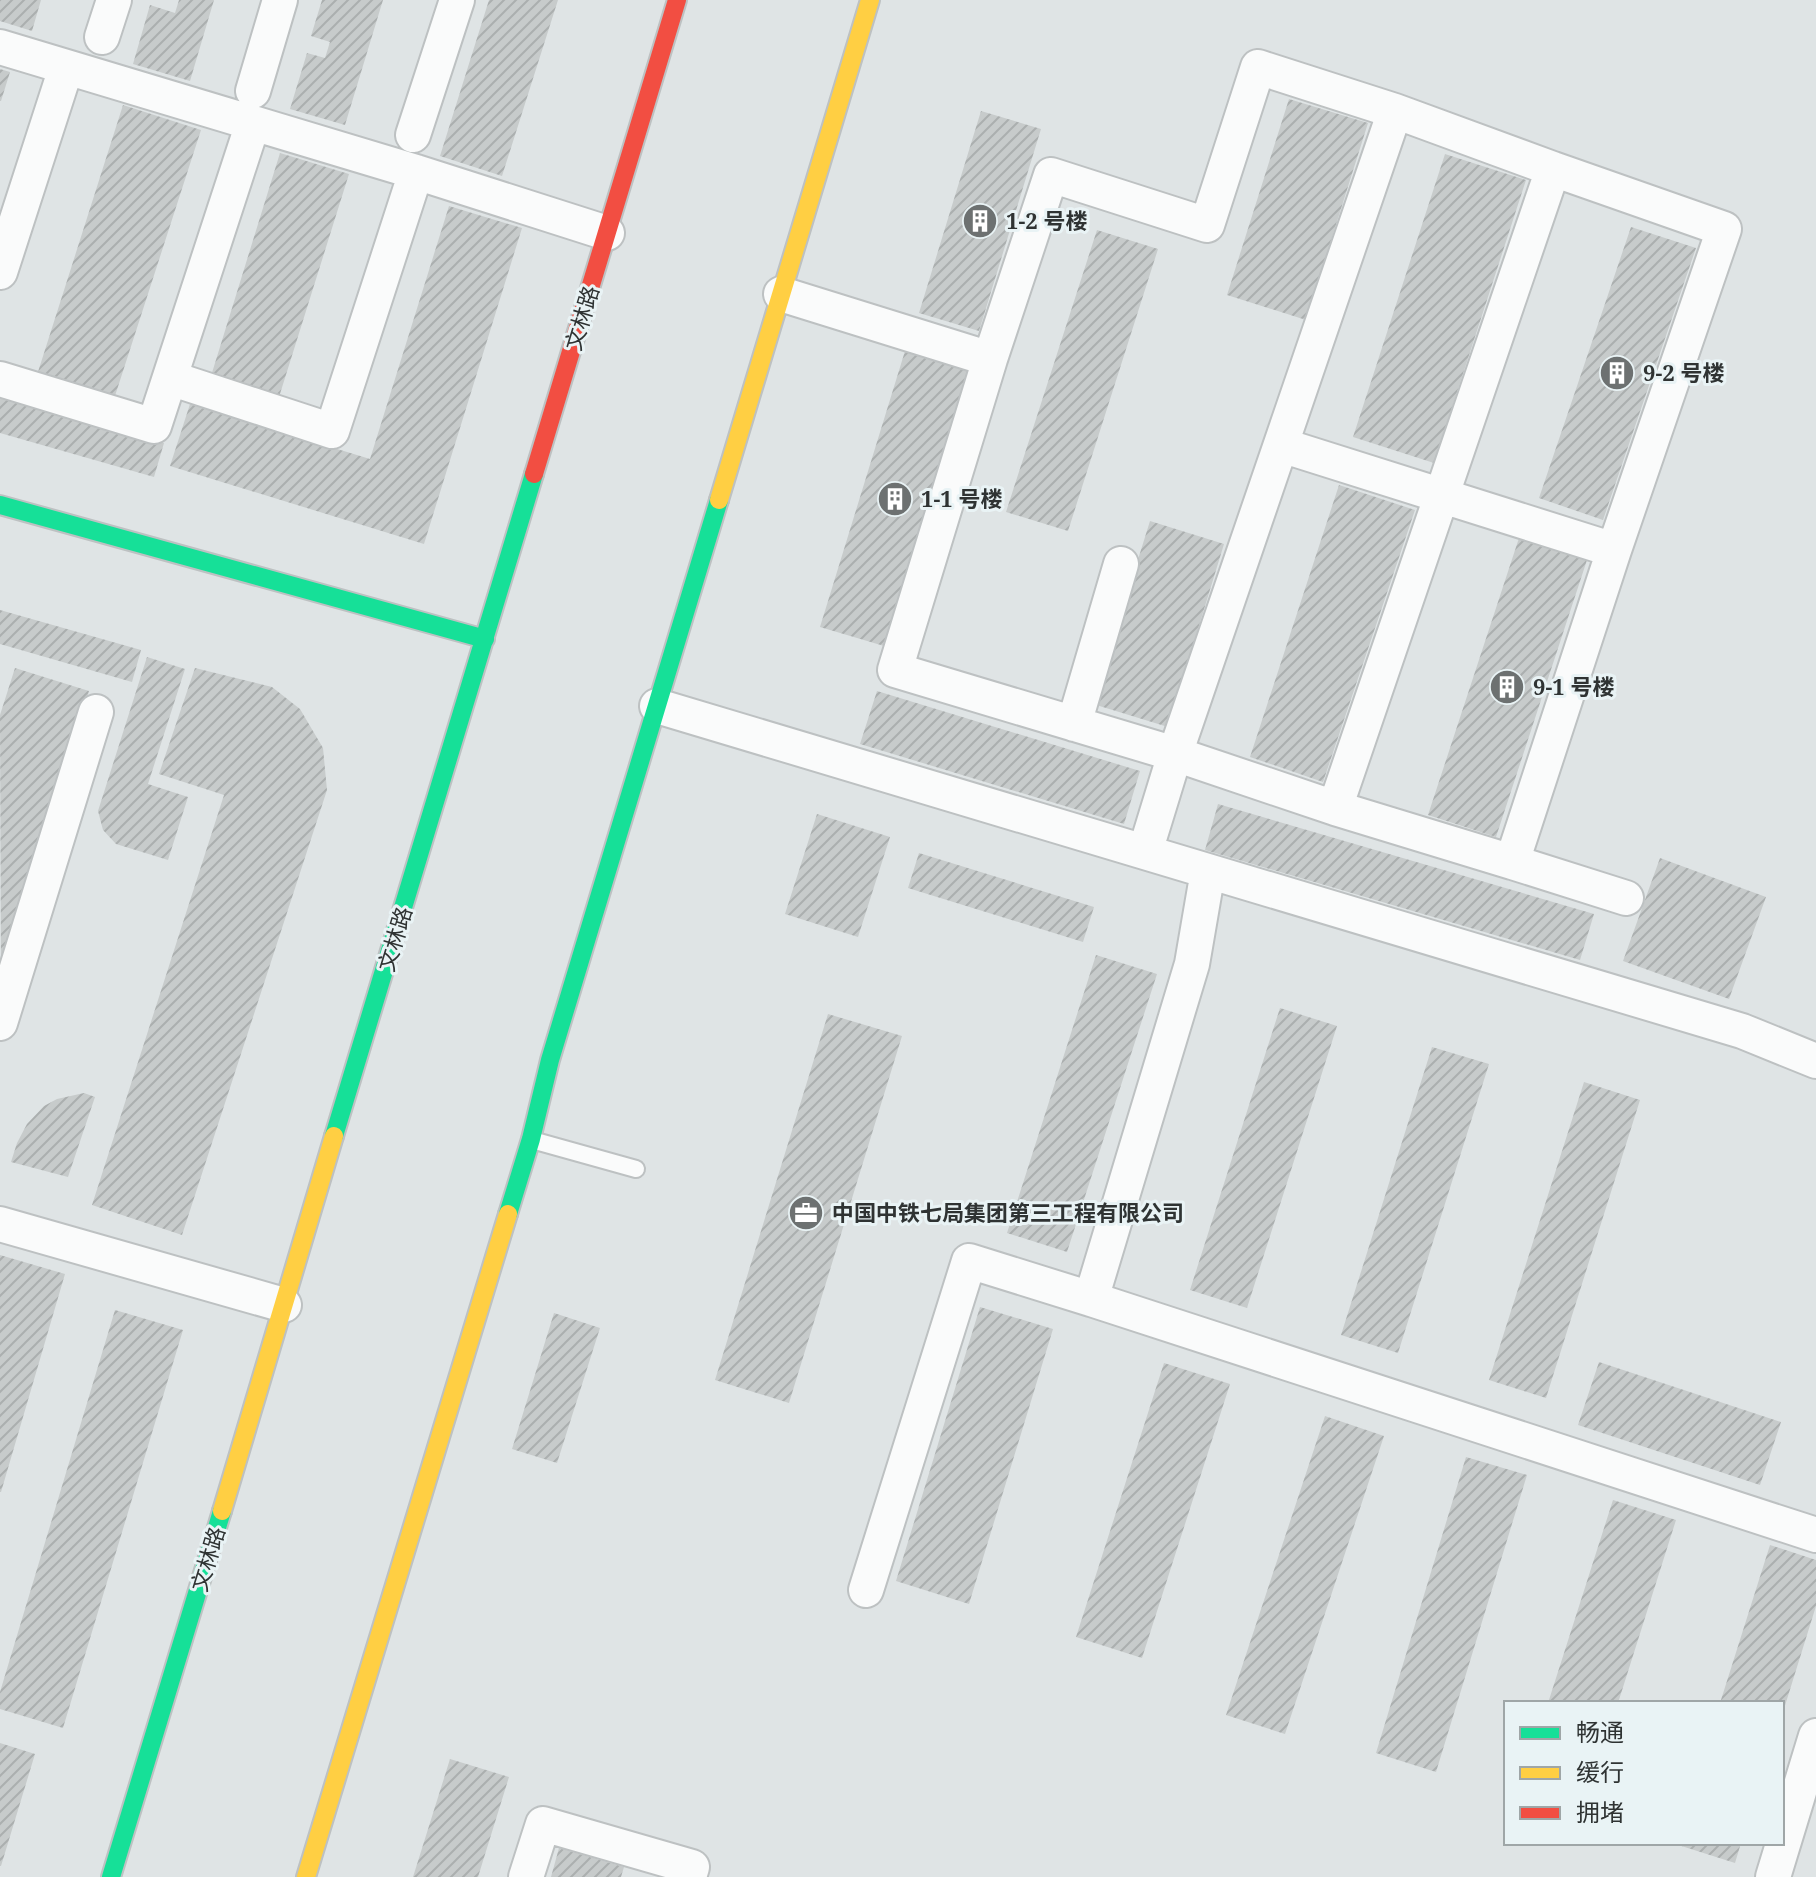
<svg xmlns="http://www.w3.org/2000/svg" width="1816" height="1877" font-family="'Noto Serif','Noto Sans SC',serif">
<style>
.building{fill:url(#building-hatch)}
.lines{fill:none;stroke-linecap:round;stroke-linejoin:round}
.lane-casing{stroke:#bdc1c2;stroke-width:20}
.street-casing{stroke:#bdc1c2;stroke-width:38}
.fast-casing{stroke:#bdc1c2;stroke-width:22}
.slow-casing{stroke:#bdc1c2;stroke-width:22}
.jam-casing{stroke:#bdc1c2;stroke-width:22}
.lane{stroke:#fafbfb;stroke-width:16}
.street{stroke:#fafbfb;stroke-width:34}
.fast{stroke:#16e098;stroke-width:18}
.slow{stroke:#ffcf43;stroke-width:18}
.jam{stroke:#f24e42;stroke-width:18}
.labels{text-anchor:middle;stroke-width:6;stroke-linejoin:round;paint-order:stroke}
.poi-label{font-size:22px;font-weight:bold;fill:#2f3333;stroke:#e9f3f5;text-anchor:start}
.street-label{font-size:22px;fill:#2f3333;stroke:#e9f3f5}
</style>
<defs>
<pattern id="building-hatch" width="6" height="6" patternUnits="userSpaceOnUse" patternTransform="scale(2)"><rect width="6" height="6" fill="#c7cbcb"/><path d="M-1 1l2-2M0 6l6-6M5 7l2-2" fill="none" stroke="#abafaf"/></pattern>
</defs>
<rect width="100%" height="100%" fill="#dfe4e5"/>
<path class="building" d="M0,0H41L32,31L0,21Z
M179,0H214L190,81L133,64L150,5L175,13Z
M322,0H383L345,125L290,109L307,53L325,58L330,42L311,36Z
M489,0H558L502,176L440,156Z
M0,69L10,72L1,101H0Z
M1289,99L1368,123L1306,320L1227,295Z
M123,105L201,130L114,399L37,375Z
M981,111L1041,129L979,331L919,313Z
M280,153L349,174L279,397L211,376Z
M1445,154L1526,180L1434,463L1353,437Z
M449,206L522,228L424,544L170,466L190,404L370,459Z
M1631,227L1696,248L1603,520L1539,498Z
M1097,230L1158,249L1068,531L1006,512Z
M905,351L969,370L884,646L820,627Z
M0,396L164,443L154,477L0,433Z
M1339,485L1415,510L1323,782L1250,757Z
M1150,521L1224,544L1168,727L1093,704Z
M1519,538L1587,560L1496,837L1428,815Z
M0,610L141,650L132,682L0,644Z
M147,657L185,669L148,784L188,797L168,860L116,844L103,830L98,811Z
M15,668L89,691L1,972L0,715Z
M195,668L272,687L300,709L323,748L327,790L182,1235L92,1205L224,795L159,774Z
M877,691L1140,771L1124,824L860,744Z
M1218,804L1594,914L1580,960L1205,850Z
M817,814L890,837L858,937L785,914Z
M919,853L1094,907L1083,942L908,888Z
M1660,858L1766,897L1729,999L1623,961Z
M1096,955L1157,974L1067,1252L1007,1233Z
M1280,1008L1337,1026L1247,1308L1190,1290Z
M828,1014L902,1036L789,1403L715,1380Z
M1432,1047L1489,1064L1398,1353L1341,1335Z
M1584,1082L1640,1100L1546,1398L1489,1380Z
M84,1093L95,1097L68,1177L11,1162L17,1143L27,1124L44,1106L57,1099Z
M0,1255L65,1274L1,1492H0Z
M980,1307L1053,1329L969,1604L896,1581Z
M115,1310L183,1330L63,1728L0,1709V1692Z
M554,1313L600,1328L557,1463L512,1449Z
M1599,1362L1781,1422L1760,1485L1578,1425Z
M1164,1363L1230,1384L1142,1658L1076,1637Z
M1325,1416L1384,1436L1285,1734L1226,1715Z
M1466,1457L1527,1475L1436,1772L1376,1753Z
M1613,1500L1676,1520L1618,1703H1548Z
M1770,1545L1816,1560V1606L1783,1712L1782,1703H1720Z
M0,1743L35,1754L1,1866H0Z
M450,1759L509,1777L478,1877H413Z
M1672,1843H1741L1735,1863Z
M559,1848L624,1867L621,1877H551Z"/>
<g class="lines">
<g class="lane-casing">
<path id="lane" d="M532,1140L636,1169"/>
</g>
<g class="street-casing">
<path id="street" d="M102,37L114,0
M0,47L416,172L607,233
M253,91L280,0
M413,135L457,0
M1553,169L1724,229L1614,550
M0,272L66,68
M781,294L990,359
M170,378L332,431L416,172
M0,379L154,426L253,123
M1281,445L1614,550L1512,862L1335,808
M657,706L1742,1031L1816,1061
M1074,724L1121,564
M1145,852L1175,754L895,670L990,359L1051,175L1207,225L1258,67L1395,111L1175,754L1335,808L1553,169L1395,111
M1512,862L1626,898
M0,1023L96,712
M0,1224L284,1305
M1091,1299L1816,1535
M866,1590L969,1261L1091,1299L1192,964L1208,871
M526,1877L543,1824L692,1867L689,1877
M1773,1877L1816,1736"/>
</g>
<g class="fast-casing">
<path id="fast" d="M0,505L485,639
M334,1136L534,474
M508,1214L531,1139L550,1060L719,500
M111,1877L222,1511"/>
</g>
<g class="slow-casing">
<path id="slow" d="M719,500L870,0
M222,1511L334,1136
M306,1877L508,1214"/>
</g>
<g class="jam-casing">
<path id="jam" d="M534,474L677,0"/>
</g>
<use href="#lane" class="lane"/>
<use href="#street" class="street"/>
<use href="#fast" class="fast"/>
<use href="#slow" class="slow"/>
<use href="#jam" class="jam"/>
</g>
<defs>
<g id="building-disc" transform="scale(1.8)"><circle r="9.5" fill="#6d7171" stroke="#e9f3f5"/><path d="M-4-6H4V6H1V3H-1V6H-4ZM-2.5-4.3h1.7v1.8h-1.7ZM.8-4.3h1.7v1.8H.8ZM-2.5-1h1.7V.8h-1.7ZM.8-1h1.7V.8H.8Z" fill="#fff"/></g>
<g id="office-disc" transform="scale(1.8)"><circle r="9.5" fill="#6d7171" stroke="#e9f3f5"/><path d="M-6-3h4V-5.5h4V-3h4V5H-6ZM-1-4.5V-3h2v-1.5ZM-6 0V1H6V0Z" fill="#fff"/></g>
</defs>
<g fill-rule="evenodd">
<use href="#building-disc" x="980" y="221"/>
<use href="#building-disc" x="1617" y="373"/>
<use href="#building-disc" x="895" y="499"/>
<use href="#building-disc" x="1507" y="687"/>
<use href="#office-disc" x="806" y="1213"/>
</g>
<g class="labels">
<g class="poi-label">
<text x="1006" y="229">1-2 号楼</text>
<text x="1643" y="381">9-2 号楼</text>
<text x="921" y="507">1-1 号楼</text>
<text x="1533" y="695">9-1 号楼</text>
<text x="832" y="1221">中国中铁七局集团第三工程有限公司</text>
</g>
<g class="street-label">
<text transform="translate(582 318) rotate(-73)" y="8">文林路</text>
<text transform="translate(395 939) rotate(-73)" y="8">文林路</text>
<text transform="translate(208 1559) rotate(-73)" y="8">文林路</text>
</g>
</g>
<rect x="1504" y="1701" width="280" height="144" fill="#e9f3f5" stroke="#9fa6a7" stroke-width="2"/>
<rect x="1520" y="1727" width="40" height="12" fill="#16e098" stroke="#9fa6a7" stroke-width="2"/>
<text x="1576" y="1741" font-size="24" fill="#2f3333">畅通</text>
<rect x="1520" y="1767" width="40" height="12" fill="#ffcf43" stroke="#9fa6a7" stroke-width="2"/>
<text x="1576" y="1781" font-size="24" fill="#2f3333">缓行</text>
<rect x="1520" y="1807" width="40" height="12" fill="#f24e42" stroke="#9fa6a7" stroke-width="2"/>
<text x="1576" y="1821" font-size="24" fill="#2f3333">拥堵</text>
</svg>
